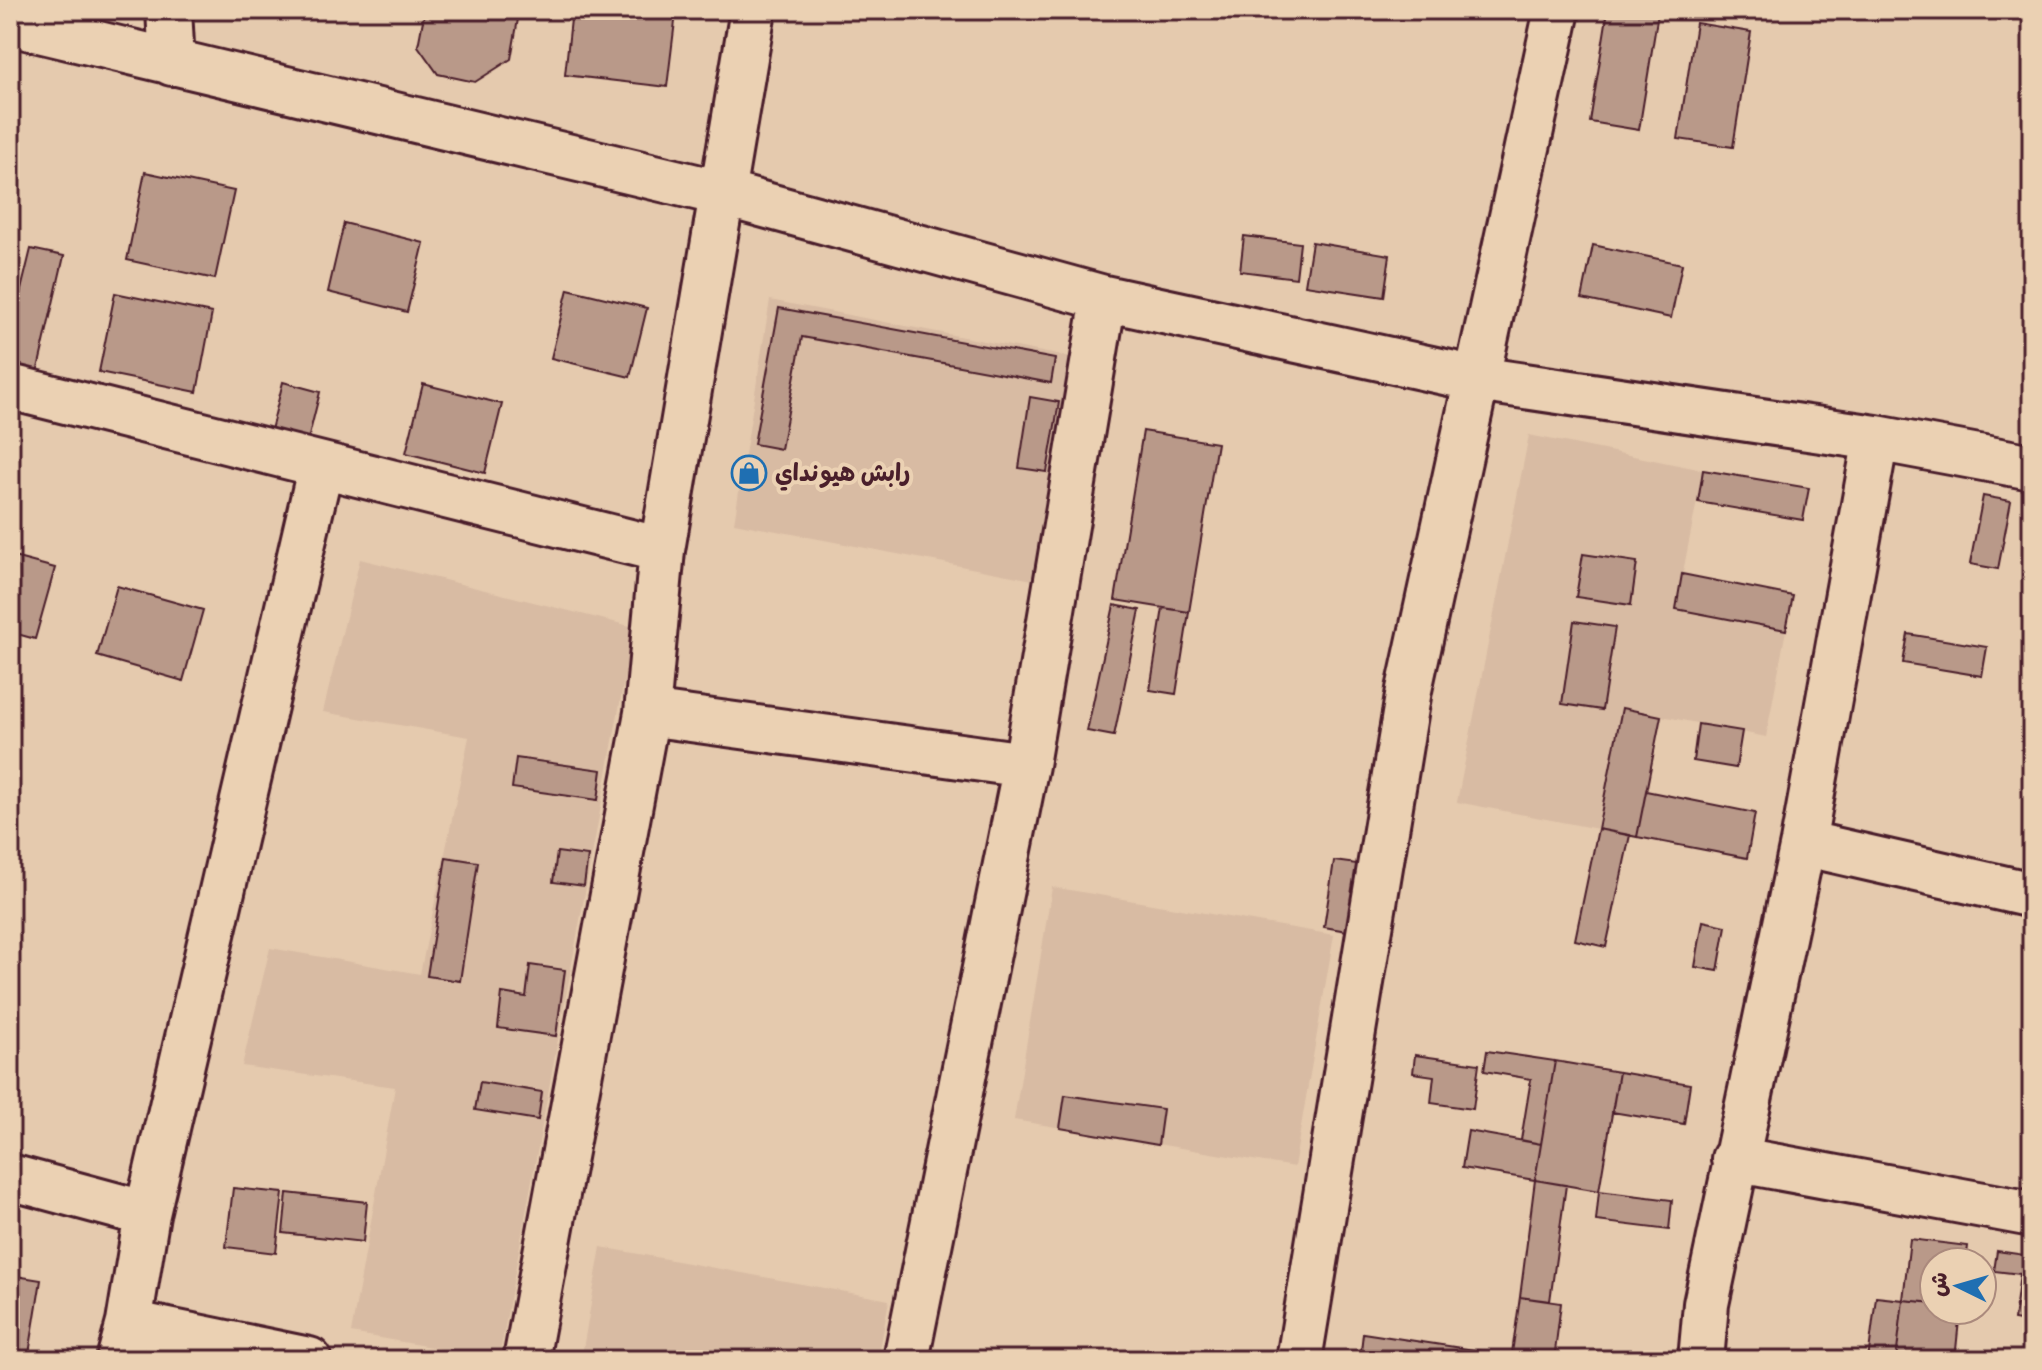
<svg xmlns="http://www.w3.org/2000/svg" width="2042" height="1370" font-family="'Patrick Hand','Playpen Sans Arabic',sans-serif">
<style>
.built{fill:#d8bba3}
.building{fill:#b99989;stroke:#4a1f2b;stroke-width:2}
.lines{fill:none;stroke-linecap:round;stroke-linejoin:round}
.minor-casing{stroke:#4a1f2b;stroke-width:50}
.minor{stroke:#ebd1b3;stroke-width:44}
.labels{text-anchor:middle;stroke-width:8;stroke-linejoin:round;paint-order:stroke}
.poi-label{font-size:24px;font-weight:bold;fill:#4a1f2b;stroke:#ebd1b3;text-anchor:start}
</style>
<rect width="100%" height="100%" fill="#e5caae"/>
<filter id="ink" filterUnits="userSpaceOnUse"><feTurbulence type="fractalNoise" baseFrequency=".0125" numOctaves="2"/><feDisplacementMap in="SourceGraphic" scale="16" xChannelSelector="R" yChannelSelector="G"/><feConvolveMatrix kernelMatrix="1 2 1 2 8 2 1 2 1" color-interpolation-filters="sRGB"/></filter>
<g filter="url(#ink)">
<path class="built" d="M770,300L1073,358L1033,580L734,523Z
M1529,435L1703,470L1676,608L1786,630L1766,737L1622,708L1598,829L1457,802Z
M360,559L634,627L499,1359L351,1333L395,1087L242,1066L270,948L420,974L469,737L323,712Z
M1052,887L1334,935L1294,1167L1014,1120Z
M601,1247L889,1300L878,1360H581Z"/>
<path class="building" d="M425,10H511L518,19L511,59L475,82L438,74L418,46Z
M572,10L676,13L667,87L565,75Z
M1608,10L1658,13L1639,130L1590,122Z
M1696,23L1751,32L1733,147L1678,139Z
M145,172L234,191L215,279L127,260Z
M344,223L424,243L407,312L328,292Z
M1244,236L1300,243L1296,278L1240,271Z
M1312,242L1390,255L1384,297L1305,285Z
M1593,245L1682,264L1671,318L1582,299Z
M31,249L64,256L37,373L10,366V335Z
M568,289L647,308L630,377L551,358Z
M115,293L212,313L197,392L99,372Z
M779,308L1055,359L1051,383L802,337L781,449L754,444Z
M283,382L320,392L308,440L271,430Z
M423,384L502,404L485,473L406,453Z
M1030,397L1059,402L1047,472L1019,468Z
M1143,431L1217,443L1189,612L1115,600Z
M1703,470L1809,488L1803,520L1698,502Z
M1983,496L2011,501L1998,569L1970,564Z
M1583,554L1637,562L1631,605L1576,597Z
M10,556L55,568L35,639L10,632Z
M1682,574L1793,596L1786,630L1676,609Z
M117,586L203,610L183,681L97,656Z
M1114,605L1140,610L1114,736L1087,731Z
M1163,608L1189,612L1176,694L1150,690Z
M1574,621L1615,627L1602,710L1562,704Z
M1908,634L1987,647L1982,676L1903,663Z
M1622,708L1661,716L1637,837L1598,829Z
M1698,724L1742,731L1736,768L1693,761Z
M516,758L602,770L598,800L512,788Z
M1646,791L1755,813L1747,858L1637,837Z
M1598,829L1630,835L1606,947L1575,940Z
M557,852L588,856L584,886L553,882Z
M446,857L478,862L460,981L427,976Z
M1334,861L1357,864L1347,931L1324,927Z
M1703,921L1726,926L1718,971L1695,967Z
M530,965L565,970L556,1036L498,1028L502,993L526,997Z
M1487,1051L1555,1061L1541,1144L1521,1140L1531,1079L1484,1071Z
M1415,1055L1479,1064L1473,1109L1431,1103L1434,1076L1413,1073Z
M1555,1061L1619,1072L1599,1191L1535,1180Z
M1619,1072L1690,1084L1684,1124L1612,1112Z
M480,1082L542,1092L538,1120L475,1110Z
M1065,1095L1163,1109L1158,1145L1060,1128Z
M1468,1131L1541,1144L1535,1180L1462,1168Z
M1535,1180L1566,1185L1550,1301L1520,1297Z
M233,1188L283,1193L276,1253L226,1247Z
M1599,1191L1672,1200L1669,1230L1596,1221Z
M287,1193L367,1202L363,1242L283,1233Z
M1910,1239L1968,1246L1966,1262H1934V1303L1903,1300Z
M1997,1251L2032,1256V1323L2014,1320L2020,1274L1994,1271Z
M10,1275L41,1280L28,1360H10Z
M1520,1297L1561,1303L1554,1360H1511Z
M1876,1297L1903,1300L1896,1360H1868Z
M1903,1300L1934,1303V1310H1960L1955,1360H1896Z
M1363,1333L1501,1354L1500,1360H1360Z"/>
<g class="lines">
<g class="minor-casing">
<path id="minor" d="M169,10L172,63
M10,23L721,193L1104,298L1477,379L1876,438L2032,467
M10,387L662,550L647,713L526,1360
M662,550L753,10
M647,713L1026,765L1104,298
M1803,843L2032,895
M1734,1159L2032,1214
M10,1177L147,1214
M129,1323L309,1360
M119,1360L129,1323L147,1214L321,465
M906,1360L1026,765
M1299,1360L1409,690L1557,10
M1701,1360L1706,1304L1803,843L1876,438"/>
</g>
<use href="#minor" class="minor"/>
</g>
</g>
<defs>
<g id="shop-ring" transform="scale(1.8)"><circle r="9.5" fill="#ebd1b3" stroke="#1f6fb2" stroke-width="1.5"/><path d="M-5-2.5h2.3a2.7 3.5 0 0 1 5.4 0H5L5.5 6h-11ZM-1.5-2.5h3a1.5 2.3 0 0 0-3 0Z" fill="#1f6fb2"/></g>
</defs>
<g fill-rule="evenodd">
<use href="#shop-ring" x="749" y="473"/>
</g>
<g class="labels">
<g class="poi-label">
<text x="775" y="481">رابش هيونداي</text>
</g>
</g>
<rect width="2042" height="1370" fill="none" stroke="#ebd1b3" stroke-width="40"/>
<rect x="20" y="20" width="2002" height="1330" fill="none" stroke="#4a1f2b" stroke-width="3" filter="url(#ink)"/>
<g transform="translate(1958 1286) rotate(275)"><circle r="38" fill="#ebd1b3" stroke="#ab8a7d" stroke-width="2"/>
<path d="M0-6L14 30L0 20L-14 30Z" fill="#1f6fb2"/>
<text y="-12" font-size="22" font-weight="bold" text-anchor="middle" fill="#4a1f2b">ش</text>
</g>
</svg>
